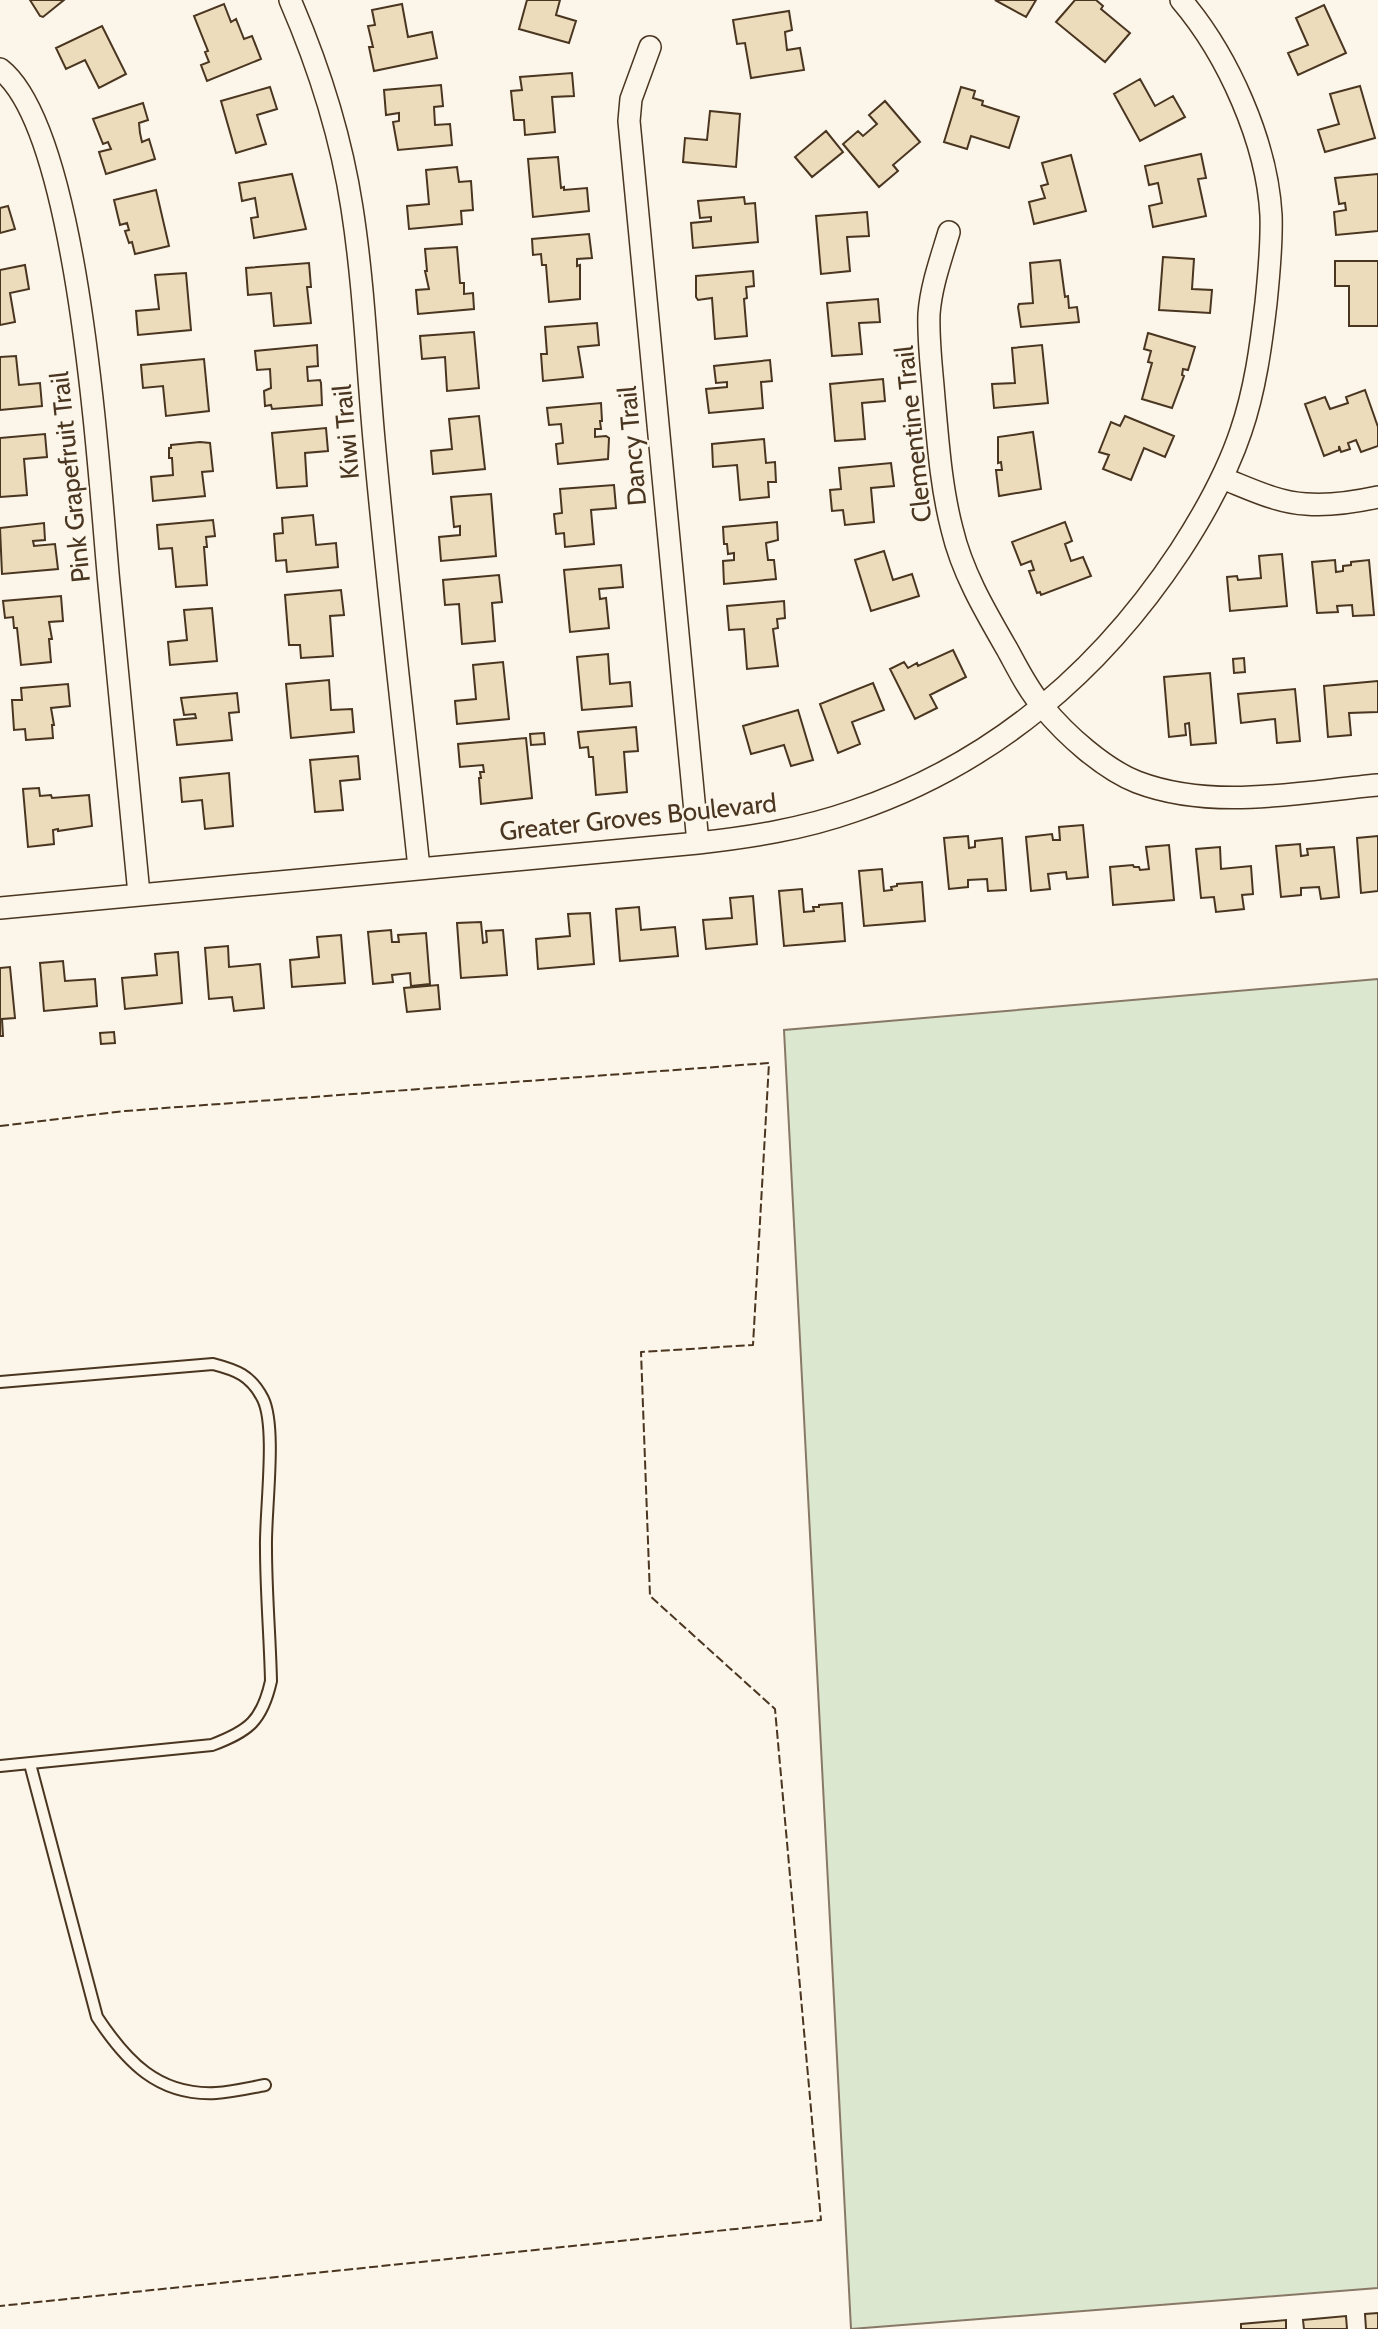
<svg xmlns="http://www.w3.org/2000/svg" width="1378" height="2329" font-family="Cabin,sans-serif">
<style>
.green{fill:#dce7d0;stroke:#887966;stroke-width:2}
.building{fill:#ecdcbc;stroke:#4a3520;stroke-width:2}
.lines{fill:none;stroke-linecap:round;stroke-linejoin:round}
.lane-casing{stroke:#4a3520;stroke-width:14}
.street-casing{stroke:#4a3520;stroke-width:24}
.lane{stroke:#fbf6e9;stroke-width:10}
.street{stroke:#fbf6e9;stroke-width:21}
.fence{stroke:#4a3520;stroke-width:2;stroke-dasharray:9 3.5;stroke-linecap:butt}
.labels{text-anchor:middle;stroke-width:5;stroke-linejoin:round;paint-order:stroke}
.street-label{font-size:26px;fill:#4a3520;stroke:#fbf6e9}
</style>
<rect width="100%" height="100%" fill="#fbf6e9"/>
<path class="green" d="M1378,979V2288L851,2329L784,1030Z"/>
<path class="building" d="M30,0H64L43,17L40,16Z
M527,0H560L556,15L576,21L569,43L519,29Z
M995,0H1036L1026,17Z
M1075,0H1096L1103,6L1101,9L1130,33L1105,62L1056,22Z
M224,4L231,22L236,19L244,39L252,36L261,59L207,81L201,65L209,62L205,52L208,51L194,16Z
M402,4L408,37L432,32L437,58L374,71L369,47H373L368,26L375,25L372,10Z
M1324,5L1346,53L1298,75L1288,53L1308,45L1296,18Z
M789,11L792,30L785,32L787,50L800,48L804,70L751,78L745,43L737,44L733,20Z
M102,26L126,74L99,88L85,60L66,69L56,48Z
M572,73L574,96L552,97L555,132L525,135L524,120H514L511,91L522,90L520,77Z
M1140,79L1155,106L1173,96L1185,117L1140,141L1114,94Z
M441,85L443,106L434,107L435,125L450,124L452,145L398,150L393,122L399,121V113L386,115L384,90Z
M1360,86L1375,138L1325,152L1318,130L1339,124L1330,94Z
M270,87L277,109L257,115L266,144L236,153L221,101Z
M961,87L975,91L973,98L983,101L982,105L1019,117L1009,148L971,136L967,149L944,142Z
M885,101L920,142L893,165L898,171L879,187L843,144L858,131L863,136L877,124L869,115Z
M143,103L148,120L139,123L140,133L142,142L149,139L155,159L106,174L99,152L111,149L108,142L103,144L93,119Z
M710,111L740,114L736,167L683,162L685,138L707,140Z
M826,131L843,152L812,177L795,157Z
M1201,154L1206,178L1198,179L1206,216L1153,227L1149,206L1162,203L1158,183L1149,185L1145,166Z
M1071,155L1086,211L1034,224L1029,202L1045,198L1041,186L1048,184L1042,163Z
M558,157L561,188L564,187V190L587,188L589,211L533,217L528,159Z
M457,167L459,182L471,181L473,210L461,211L462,224L409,229L407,206L429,204L426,170Z
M292,174L306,229L254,238L251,218L258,217L255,198L242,201L239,183Z
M1378,174V231L1336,235L1334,212L1346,210L1345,203L1339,204L1335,178Z
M156,190L169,246L135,254L132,242L129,243L125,231L129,230L127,223L120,225L114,200Z
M744,197L745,204L755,203L758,242L693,248L691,223L711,221V217L700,218L698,201Z
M8,206L15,229L0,233V208Z
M867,212L869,236L847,237L850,271L821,274L816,216Z
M589,234L592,258L577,259V266L580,265V299L549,302L546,265H542L541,254L533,255L532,239Z
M457,247L460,283H464V294L473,293L474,309L418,314L416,290L429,289L425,271H427L425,249Z
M1163,257L1194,259L1192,289L1212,290L1210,313L1159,310Z
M1060,260L1065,297L1068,296L1069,308L1077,307L1079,322L1021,327L1018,307L1019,304L1033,303L1030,263Z
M1335,261H1378V326H1349V286H1335Z
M309,263L311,287H307L311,323L274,326L271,293L248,295L246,268Z
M25,265L29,289L10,293L15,322L0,325V270Z
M753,271L754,286L746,287L747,298L744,299L747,336L715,339L712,298L698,300L696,297V276Z
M186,273L191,330L138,335L136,311L159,309L155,275Z
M878,299L880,322L859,323L862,354L832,356L827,303Z
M597,323L599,345L578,347L583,377L543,381L541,354H547L545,327Z
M474,332L479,388L447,391L445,357L422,359L420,336Z
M1148,333L1195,347L1188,370L1183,369L1182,375L1184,376L1172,408L1142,399L1152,363L1148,362L1151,351L1144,349Z
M317,345L318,366L307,367L308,381L320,380L321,383L322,405L272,409L271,405L265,406L264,391L271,388L270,369L257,370L255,351Z
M1042,345L1048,403L994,408L992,384L1015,383L1012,348Z
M16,356L19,385L40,383L42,406L0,410V357Z
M204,359L209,411L166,416L163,386L143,388L141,365Z
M770,360L772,381L761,382L763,408L709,413L706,389L727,387V382L716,383L714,366Z
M883,379L885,401L862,403L865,439L835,441L830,384Z
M1365,390L1378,427V446L1361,452L1356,440L1348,443L1350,449L1341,452L1339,446V450L1324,456L1305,404L1325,397L1330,409L1348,403L1346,397Z
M601,403L602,421H600L601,429H595V437L606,436L609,438L608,459L558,464L556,444L563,443L561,424L549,425L547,408Z
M479,416L485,469L433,474L431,451L452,449L449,419Z
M1125,416L1174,436L1165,457L1144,448L1131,480L1103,469L1109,455L1099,452L1111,422L1120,426Z
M326,428L328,451L305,453L307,486L277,488L272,433Z
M1033,432L1041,489L999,496L996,470H1002L1001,462L998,463V437Z
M45,434L47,457L24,459L27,495L0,497V438Z
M764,439L766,463L775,462L776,482H768L769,497L740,500L737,465L713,467L712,444Z
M200,442L210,443L213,471L202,472L205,496L153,501L151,477L173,475L172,458H169V448H171V445Z
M891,463L894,486L871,488L874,522L845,525L843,510L832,511L830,490L841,489L839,468Z
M614,485L616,508L591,510L594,544L565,547L564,533L556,534L554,514L562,513L560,489Z
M491,494L496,556L441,561L439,537L460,535V526L454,527L451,497Z
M313,515L316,545L336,543L338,567L287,572L286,560L276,561L274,534L283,533L282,518Z
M213,520L215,536L206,537L207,547H204L207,585L176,587L172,548L159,549L157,525Z
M777,522L778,540L766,543L768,560H774L776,579L724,584L723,561L734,560V553L728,554L727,544H724L723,527Z
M1065,522L1072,541L1065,544L1071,561L1083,557L1091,576L1041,595L1040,592L1037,593L1029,571L1034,570L1031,561L1021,565L1012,542Z
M44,523L45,540L33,541L34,546L55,544L58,569L2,574L0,528Z
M884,551L893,580L912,574L919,596L871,611L855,560Z
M1282,554L1287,606L1230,611L1227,577L1237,576L1238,580L1261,578L1259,556Z
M1335,560L1336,572L1343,571V566L1351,565V562L1369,560L1374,615L1353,616L1352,605L1337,606L1338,612L1317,613L1312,562Z
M621,565L623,587L599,589L600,599L606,598L609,628L570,632L564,570Z
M499,575L502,602L492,603L495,641L462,644L459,604L445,605L443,580Z
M341,590L344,615L330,616L333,656L301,658L300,645H289L285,595Z
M61,596L63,621L49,622L52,639H49L51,662L21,665L17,628H14L13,617L5,618L3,601Z
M784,601L785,618L777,619L778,628L773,629L778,666L747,669L744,629L729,630L727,606Z
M212,608L217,661L170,665L168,642L187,640L184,610Z
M953,650L966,677L930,695L937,708L915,719L890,669L904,662L908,668L917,663L918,666Z
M608,654L610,684L630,682L632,706L582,710L577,657Z
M1244,658L1245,672L1234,673L1233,659Z
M503,662L509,719L457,724L455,701L476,699L473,665Z
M1210,673L1216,743L1191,745L1189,723L1185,724L1186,735L1169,737L1164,677Z
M329,680L331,710L352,709L354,732L291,738L286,684Z
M1378,681V712L1349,713L1351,735L1328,737L1324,686Z
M873,683L884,710L852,722L860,744L838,753L820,704Z
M68,684L70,706L51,708L54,725H52L53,738L26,740L25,729L14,730L12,700H22L21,688Z
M1295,689L1300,741L1277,743L1275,719L1241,723L1238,694Z
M237,693L239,712L229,713L232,740L177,745L174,720L196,718L195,714L184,715L181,698Z
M798,710L813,760L791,766L784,745L751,754L743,726Z
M636,727L638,751L624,752L627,792L596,795L593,757H589L588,747L580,748L578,732Z
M544,733L545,744L531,745L530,734Z
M526,738L532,798L481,804L479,778H481L480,772H484L483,765L460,767L458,744Z
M358,756L360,779L340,781L343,810L315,812L310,760Z
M229,773L233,826L205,829L202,800L182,802L180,778Z
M39,788L40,796L51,795L52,798L89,795L92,826L58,831V829L53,830L54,844L28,847L23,789Z
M1083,825L1088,877L1067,879L1066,872L1048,874L1050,889L1031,891L1026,837L1052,834L1053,840H1060L1059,827Z
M968,836L969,848L975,847V841L1002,838L1006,890L988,891L987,879L968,880V887L949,889L944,838Z
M1378,836V891L1361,893L1357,838Z
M1300,844L1301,856L1308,855L1307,849L1334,847L1339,897L1321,899L1319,887L1301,888V895L1281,897L1276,846Z
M1169,845L1174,900L1113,905L1110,867L1133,865L1134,867H1139L1140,870L1149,869L1146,847Z
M1220,847L1221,869L1251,866L1253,894L1242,895L1244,909L1216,912L1214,897L1201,898L1196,849Z
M882,869L884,891L892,890L891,887L897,886V884L922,882L925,921L864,926L859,871Z
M802,889L804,912L814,911L813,907H819V905L842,903L845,941L784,946L779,891Z
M753,896L757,944L706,949L703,920L732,918L730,898Z
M639,907L641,930L675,927L678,956L620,961L616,909Z
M590,913L594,964L538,969L536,939L570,936L568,914Z
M481,922L483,943L487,942L486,931L503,930L507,975L461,978L457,923Z
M391,930L392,942H399L398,935L426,933L430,984L411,986L410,973L392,975L393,982L373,984L368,932Z
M341,935L345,983L292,987L290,960L319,957L317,937Z
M228,946L229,967L260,964L264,1008L234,1011L232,997L209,999L205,948Z
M178,952L182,1003L125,1009L122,978L157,975L155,954Z
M63,961L65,981L95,979L97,1006L44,1011L40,963Z
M10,967L15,1018L2,1019L3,1036H0V968Z
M438,985L440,1009L407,1012L404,988Z
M114,1032L115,1043L101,1044L100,1033Z
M1378,2313V2329H1366L1365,2314Z
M1346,2316L1347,2329H1304L1303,2320Z
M1286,2320V2329H1241V2324Z"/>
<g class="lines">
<g class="lane-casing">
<path id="lane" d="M0,1382L213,1364C236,1370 251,1375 263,1399C277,1428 265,1512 266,1548C266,1592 270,1637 271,1681C262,1721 249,1731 212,1745L0,1766
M30,1764L97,2017C126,2061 158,2096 216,2093C232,2092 249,2088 265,2085"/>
</g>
<g class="street-casing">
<path id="street" d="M290,0C319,67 341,136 352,208C364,285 367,363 374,440C387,583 404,725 419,868
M650,47L631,99L629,121L698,843
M0,69C80,131 99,479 109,584C119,688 129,791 139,894
M949,232C941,259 931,286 929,314C928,342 932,371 934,398C938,442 941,487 952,529C962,572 985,611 1007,649C1018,669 1028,690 1043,707C1066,735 1104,769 1137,782C1213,811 1300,792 1378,785
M1222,478C1248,488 1278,503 1306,504C1330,506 1355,502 1378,497
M0,908L698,843C751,837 803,829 854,811C992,764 1100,672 1180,551C1204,514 1227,473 1241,431C1255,390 1261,346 1266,303C1269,274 1272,245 1271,215C1267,142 1228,55 1181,0"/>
</g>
<use href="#lane" class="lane"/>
<use href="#street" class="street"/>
<path class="fence" d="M0,1126L125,1111L769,1063L753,1345L641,1352L650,1596L775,1709L821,2220L0,2306"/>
</g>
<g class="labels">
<g class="street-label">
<text transform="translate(346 432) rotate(-95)" y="9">Kiwi Trail</text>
<text transform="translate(913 434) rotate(-96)" y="9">Clementine Trail</text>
<text transform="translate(632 446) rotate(-95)" y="9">Dancy Trail</text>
<text transform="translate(70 477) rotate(-96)" y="9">Pink Grapefruit Trail</text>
<text transform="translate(638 817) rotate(-6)" y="9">Greater Groves Boulevard</text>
</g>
</g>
</svg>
